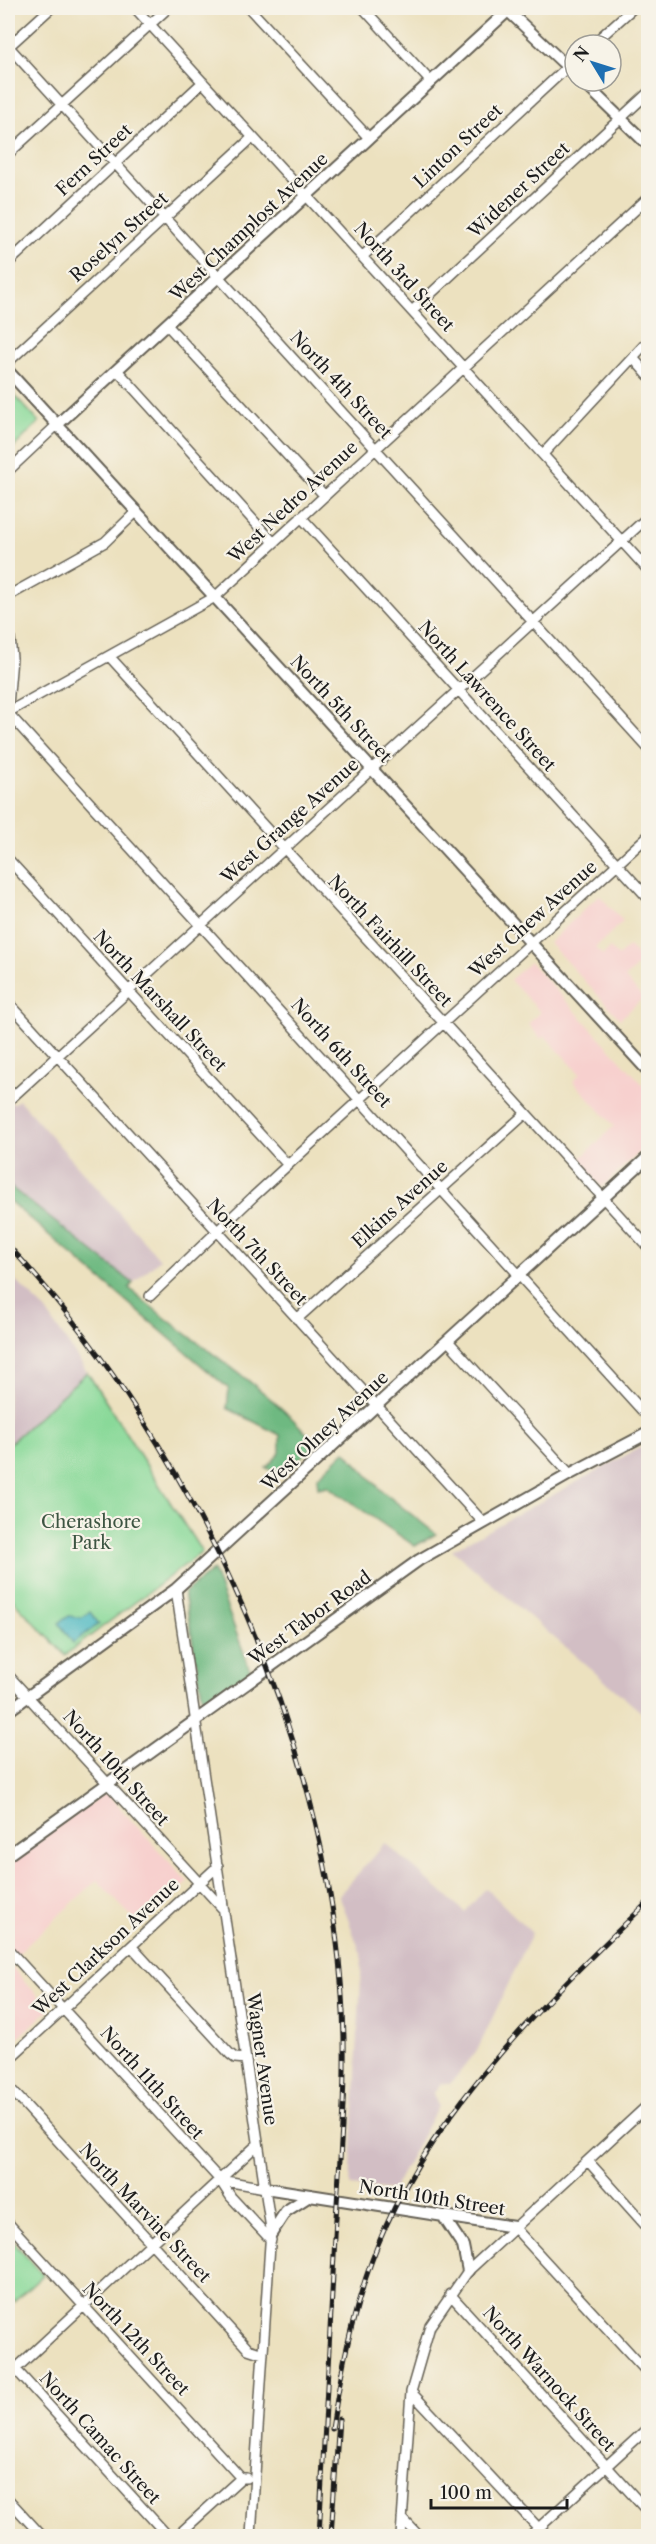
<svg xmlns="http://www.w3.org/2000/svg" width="656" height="2544" font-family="'Libre Caslon Text',serif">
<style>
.built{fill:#f7d0ce}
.industrial{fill:#d2bec4}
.green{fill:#89d999;stroke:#527a5a;stroke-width:1.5}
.forest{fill:#6eb981;stroke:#456a4e;stroke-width:1.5}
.water{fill:#49b7c1;stroke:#326a6e;stroke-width:1.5}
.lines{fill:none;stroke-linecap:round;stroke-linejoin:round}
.minor-casing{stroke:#656155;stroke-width:12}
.tertiary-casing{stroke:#656155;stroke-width:14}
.minor{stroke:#fff;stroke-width:9}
.tertiary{stroke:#fff;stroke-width:10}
.rail-casing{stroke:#1c1c1c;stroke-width:5}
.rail{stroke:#f7f3e8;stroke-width:3;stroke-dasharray:9;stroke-linecap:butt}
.labels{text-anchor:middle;stroke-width:4.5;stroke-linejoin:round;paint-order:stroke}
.street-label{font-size:18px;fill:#1c1c1c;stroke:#f7f3e8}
.park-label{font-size:18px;fill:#3d5542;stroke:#f7f3e8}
</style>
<rect width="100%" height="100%" fill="#f7f3e8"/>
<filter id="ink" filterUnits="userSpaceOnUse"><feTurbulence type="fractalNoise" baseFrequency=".0167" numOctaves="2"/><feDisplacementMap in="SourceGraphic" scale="12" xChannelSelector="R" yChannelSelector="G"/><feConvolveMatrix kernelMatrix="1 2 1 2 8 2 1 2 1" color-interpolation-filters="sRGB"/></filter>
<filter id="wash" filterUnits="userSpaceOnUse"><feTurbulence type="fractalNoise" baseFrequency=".008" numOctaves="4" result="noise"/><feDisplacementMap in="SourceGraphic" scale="24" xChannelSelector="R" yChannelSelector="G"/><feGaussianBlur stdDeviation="1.35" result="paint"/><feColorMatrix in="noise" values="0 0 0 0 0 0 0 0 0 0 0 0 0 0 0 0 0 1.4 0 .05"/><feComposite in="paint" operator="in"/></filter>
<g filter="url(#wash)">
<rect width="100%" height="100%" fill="#ece1bf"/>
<path class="built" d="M599,895L623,921L595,948L603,955L610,948L618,956L629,946L643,961L625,978L643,998L620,1019L549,943Z
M530,962L648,1090V1144L602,1187L578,1161L614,1126L573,1081L580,1074L545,1036L541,1039L528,1024L540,1012L510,980Z
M105,1792L188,1882L140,1926L97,1880L8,1963L50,2009L8,2046V1864Z"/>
<path class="industrial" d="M8,1099L13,1104L19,1100L160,1259L133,1283L8,1185Z
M8,1273L44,1308L87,1372L8,1445Z
M641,1447H648V1718L452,1550Z
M385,1843L465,1912L486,1888L532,1933L477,2051L450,2084L441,2083L433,2093L438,2106L393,2190L350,2186L362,1957L339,1895Z"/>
<path class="green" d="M8,388L39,422L8,453Z
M87,1372L202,1552L65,1655L8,1595V1445Z
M8,2236L43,2275L14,2302L8,2295Z"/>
<path class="forest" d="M8,1185L133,1283L129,1288C188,1341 265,1383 316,1444L282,1474L266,1468L280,1453V1435L227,1408L229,1389L8,1200Z
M345,1451L382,1491L436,1534L415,1546L327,1486L318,1488L317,1478Z
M213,1570L252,1675L204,1705L184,1593Z"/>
<path class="water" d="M90,1612L99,1624L73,1643L59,1623L69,1616L81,1618Z"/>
</g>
<g filter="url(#ink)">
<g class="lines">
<g class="minor-casing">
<path id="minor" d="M135,8L648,570
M249,8L369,138
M363,8L431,82
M592,45L633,8
M8,46L648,748
M8,47L51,8
M8,154L168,8
M363,256L575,60
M8,263L203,82
M412,311L648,93
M167,325L324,495
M633,358L648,375
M8,362L253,137
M117,370L273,542
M543,454L648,341
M8,471L58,424
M301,517L648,898
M8,596L105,542L137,511
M8,618L12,658L8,705
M109,656L648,1247
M8,712L215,597L648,198
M8,713L648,1417
M8,859L288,1165
M8,1002L483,1522
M8,1101L648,517
M150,1296L254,1196L648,836
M297,1319L525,1114
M448,1341L570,1474
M176,1589L271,2229L251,2536
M8,1675L224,1910
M132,1947L230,2054L235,2058L246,2059
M8,1949L220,2180L231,2197L271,2240
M8,2060L218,1866
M8,2086L248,2349L263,2354
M588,2161L648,2228
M220,2180L265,2188
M8,2223L241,2478
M514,2227L648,2373
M450,2294L648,2512
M8,2361L168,2536
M8,2376L258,2144
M411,2392L546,2536
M8,2499L42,2536
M402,2518L419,2536
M177,2536L241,2478H246
M401,2536L411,2392L430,2326L468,2271L648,2105
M530,2536L648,2428"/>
</g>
<g class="tertiary-casing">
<path id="tertiary" d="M505,8L575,74
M582,81L648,145
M8,371L648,1071
M58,424L511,8
M8,1711L176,1589L648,1157
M8,1855L419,1560L570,1474L648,1433
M265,2188L514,2227
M443,2216L463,2246L468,2271
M271,2234L286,2211L311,2195"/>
</g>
<use href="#minor" class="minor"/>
<use href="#tertiary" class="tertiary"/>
<g class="rail-casing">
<path id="rail" d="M8,1245C199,1450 338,1756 344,2039C345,2099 340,2158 336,2218C330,2324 325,2430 319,2536
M332,2429C343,2359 356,2293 385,2228C440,2103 551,1995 648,1902
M331,2536L339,2419"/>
</g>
<use href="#rail" class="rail"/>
</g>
</g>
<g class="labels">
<g class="street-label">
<text transform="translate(458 146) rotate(-43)" y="6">Linton Street</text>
<text transform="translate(94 160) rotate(-43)" y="6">Fern Street</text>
<text transform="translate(519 190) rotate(-43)" y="6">Widener Street</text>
<text transform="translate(249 227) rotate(-43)" y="6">West Champlost Avenue</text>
<text transform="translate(119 237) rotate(-42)" y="6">Roselyn Street</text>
<text transform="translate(404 277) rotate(48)" y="6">North 3rd Street</text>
<text transform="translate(341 385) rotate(47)" y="6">North 4th Street</text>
<text transform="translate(293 502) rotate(-43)" y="6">West Nedro Avenue</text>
<text transform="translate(487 696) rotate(48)" y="6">North Lawrence Street</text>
<text transform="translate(341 709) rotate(47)" y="6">North 5th Street</text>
<text transform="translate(290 821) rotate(-42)" y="6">West Grange Avenue</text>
<text transform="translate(533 919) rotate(-42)" y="6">West Chew Avenue</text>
<text transform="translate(390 941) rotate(47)" y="6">North Fairhill Street</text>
<text transform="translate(160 1001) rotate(47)" y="6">North Marshall Street</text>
<text transform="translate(341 1053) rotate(48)" y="6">North 6th Street</text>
<text transform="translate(400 1204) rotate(-42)" y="6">Elkins Avenue</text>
<text transform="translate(257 1252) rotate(47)" y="6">North 7th Street</text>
<text transform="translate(325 1431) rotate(-43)" y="6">West Olney Avenue</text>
<text transform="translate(310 1618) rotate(-36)" y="6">West Tabor Road</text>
<text transform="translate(116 1768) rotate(48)" y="6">North 10th Street</text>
<text transform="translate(106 1947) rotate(-43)" y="6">West Clarkson Avenue</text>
<text transform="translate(262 2059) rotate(82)" y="6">Wagner Avenue</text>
<text transform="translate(152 2083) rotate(48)" y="6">North 11th Street</text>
<text transform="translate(432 2198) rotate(9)" y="6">North 10th Street</text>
<text transform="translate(145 2213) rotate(47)" y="6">North Marvine Street</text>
<text transform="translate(136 2339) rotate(47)" y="6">North 12th Street</text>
<text transform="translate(549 2379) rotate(48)" y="6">North Warnock Street</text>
<text transform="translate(100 2438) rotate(48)" y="6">North Camac Street</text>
</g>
<g class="park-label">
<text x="91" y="1528">Cherashore<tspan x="91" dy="21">Park</tspan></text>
</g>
</g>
<rect width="656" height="2544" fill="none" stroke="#f7f3e8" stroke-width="30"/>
<g transform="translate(593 63) rotate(308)"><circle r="28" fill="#f7f3e8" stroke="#9f9d96" stroke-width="1.5"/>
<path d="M0-4.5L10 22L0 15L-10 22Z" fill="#1f6fb2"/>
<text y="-9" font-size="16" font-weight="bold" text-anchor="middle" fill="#1c1c1c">N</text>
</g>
<path d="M431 2499v9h136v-9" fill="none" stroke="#1c1c1c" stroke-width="3"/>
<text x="440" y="2499" font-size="18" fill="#1c1c1c" stroke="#f7f3e8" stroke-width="4.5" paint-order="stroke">100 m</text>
</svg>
